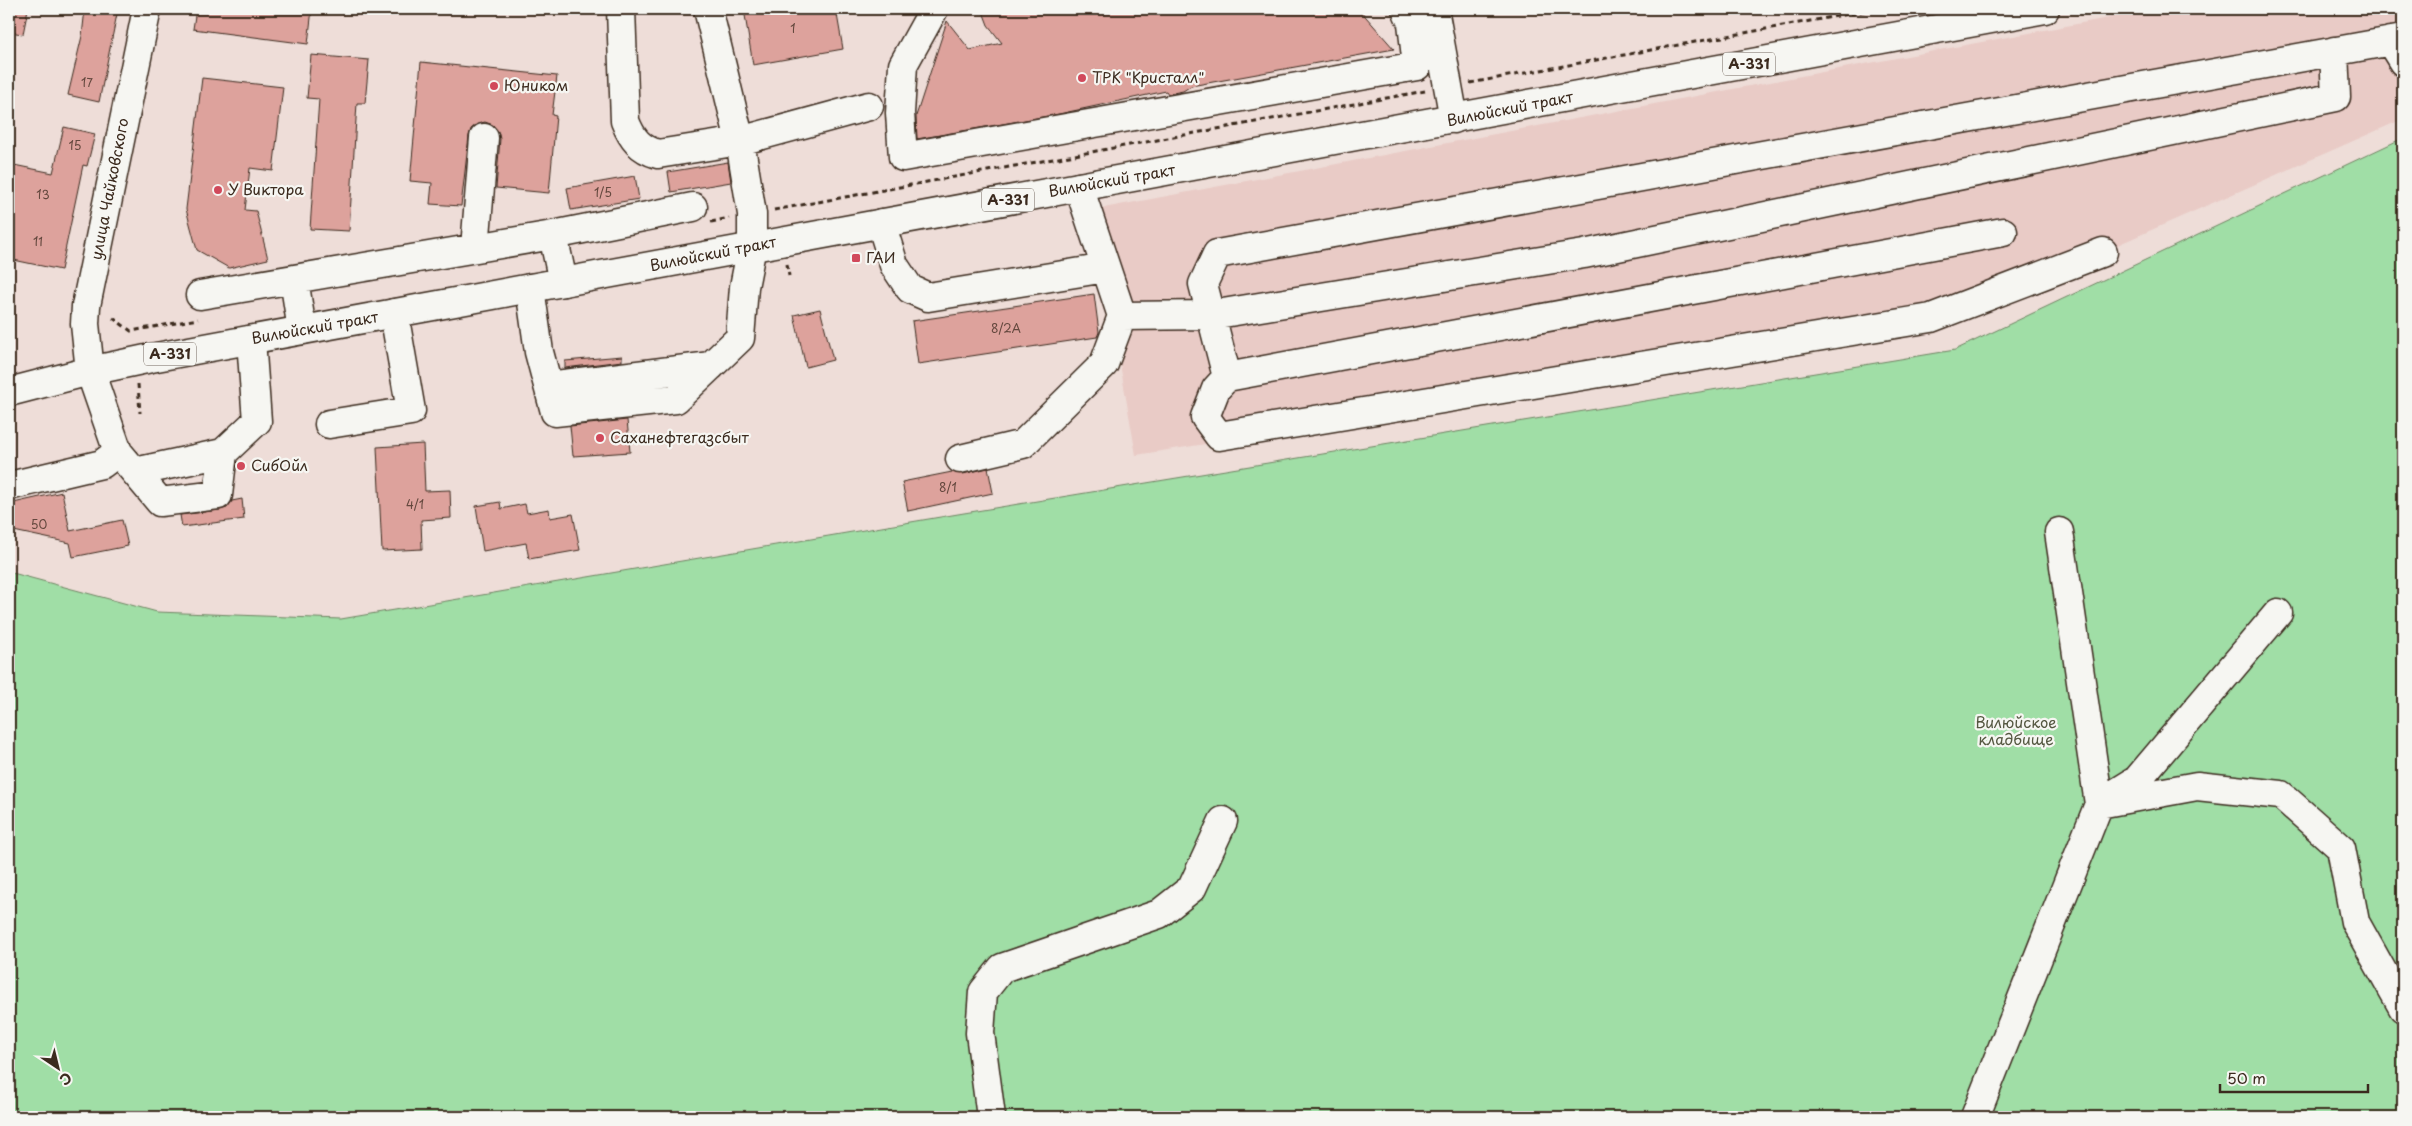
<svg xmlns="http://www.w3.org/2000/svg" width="2412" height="1126" font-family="'Playpen Sans',sans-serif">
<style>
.built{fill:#e9cbc6}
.green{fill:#a0dea6;stroke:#6e8462}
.building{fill:#dda29c;stroke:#3b2a1e}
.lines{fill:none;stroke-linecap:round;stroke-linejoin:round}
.minor-casing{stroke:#3b2a1e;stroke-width:31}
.major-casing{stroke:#3b2a1e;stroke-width:31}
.path{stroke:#3b2a1e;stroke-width:3;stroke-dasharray:5 4;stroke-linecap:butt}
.minor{stroke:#f6f6f2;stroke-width:28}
.major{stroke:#f6f6f2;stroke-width:28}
.poi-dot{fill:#d1495b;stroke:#f6f6f2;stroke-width:2}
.labels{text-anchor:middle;stroke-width:4.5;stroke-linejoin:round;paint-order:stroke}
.number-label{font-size:12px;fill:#64483e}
.shield{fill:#f6f6f2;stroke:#73675e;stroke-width:1}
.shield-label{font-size:14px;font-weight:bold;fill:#3b2a1e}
.poi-label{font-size:15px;fill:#3b2a1e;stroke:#f6f6f2;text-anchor:start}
.street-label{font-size:15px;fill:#3b2a1e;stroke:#f6f6f2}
.park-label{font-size:15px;fill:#545740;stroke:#f6f6f2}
</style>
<rect width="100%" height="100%" fill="#eeddd8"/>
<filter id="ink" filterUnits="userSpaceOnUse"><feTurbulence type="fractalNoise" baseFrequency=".02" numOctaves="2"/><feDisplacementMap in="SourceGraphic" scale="10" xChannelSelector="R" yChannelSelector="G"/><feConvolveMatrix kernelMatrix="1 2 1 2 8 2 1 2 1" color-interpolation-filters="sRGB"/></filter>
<g filter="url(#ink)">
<path class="built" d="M2156,9H2403V119L1927,329L1136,455L1093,210Z"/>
<path class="green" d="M2403,138V1117H9V572L157,612L341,619L958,514L1955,350Z"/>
<path class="building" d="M9,9H28L23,34L9,32Z
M85,9H118L99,102L68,95L82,36Z
M196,9H312L308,44L193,29Z
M744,9H836L843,49L753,65Z
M982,9H1359L1394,49L1191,86L1183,91L1168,94L1166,91L1059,114L917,139L916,116L947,21L970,50L1002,43L988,25Z
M311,55L369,60L365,103H357L349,231L310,229L319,99L307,98Z
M421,62L557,76L552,115L556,116L549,193L496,188L500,139L498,131L493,125L485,122L477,124L471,129L469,136L461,206L430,204L432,183L410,181Z
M202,78L283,87L273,171L250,168L245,210L256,211L268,259L229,268L197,250L186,209Z
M64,127L95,134L87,166L83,165L61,270L9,259V164L53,173Z
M728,162L731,182L671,192L668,172Z
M635,176L639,199L571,210L567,188Z
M1094,294L1099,332L1097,337L918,364L912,321Z
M820,309L833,360L806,367L794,315Z
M622,356V361L565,368V361Z
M627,420L630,452L573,456L570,426Z
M423,444L425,491L450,490L451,518L421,520L422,549L382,551L377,447Z
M988,468L993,493L908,511L902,482L952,472L963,474Z
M62,492L70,531L122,520L128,546L73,557L70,543L9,530V504Z
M242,499L244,519L182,527L180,515L220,510L227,508L232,501Z
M500,502L501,509L525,504L527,513L549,509L550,518L573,514L580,550L529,559L526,543L483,551L476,506Z"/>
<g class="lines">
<g class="minor-casing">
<path id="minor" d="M621,9L625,121C632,139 640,149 658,154L740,141L869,106
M934,9L903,65L900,113L903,157L1417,66L1412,23L1406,9
M1434,9L1454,119
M2390,41L2403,62
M1079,187L1122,316L1211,315L1584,254L2336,97L2334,51
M881,223L894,265L910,289L928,297L1106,268
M553,235L563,282
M475,248L484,138
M2103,252L1931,318L1219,436L1205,417L1216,389L1227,377L1203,284L1217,254L2403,39
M294,279L302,330
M530,288L539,352L555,412L676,399L740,338L744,287L752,246V214L740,141L708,9
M200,295L553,235L693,207
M90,371L118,452L160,502L218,495L223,453L257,421L251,340
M1227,377L2003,232
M548,386L711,366
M329,424L411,411L394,313
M960,459L1023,444L1104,364L1122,316
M135,472L223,453
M9,486L102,464L118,452
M2108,798L2137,780L2278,613
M2099,804L2197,786L2281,795L2341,848L2355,922L2403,1008
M991,1117L980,1033L983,992L1002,968L1159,914L1192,888L1223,821
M1975,1117L2099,804L2059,532"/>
</g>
<g class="major-casing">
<path id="major" d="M90,371L85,324L86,306L147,9
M9,392L90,371L151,358L2045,9"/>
</g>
<path class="path" d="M1470,83L1876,9
M774,210L1425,91
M711,222L729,218
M787,264L789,276
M113,318L131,331L198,319
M138,384L140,413"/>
<use href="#minor" class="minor"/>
<use href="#major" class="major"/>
</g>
</g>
<g class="poi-dot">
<circle cx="1082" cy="78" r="5"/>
<circle cx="494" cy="86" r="5"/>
<circle cx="218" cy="190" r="5"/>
<rect x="851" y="253" width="10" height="10" rx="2.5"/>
<circle cx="600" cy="438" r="5"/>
<circle cx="241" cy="466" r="5"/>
</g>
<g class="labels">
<g class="number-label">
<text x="793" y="33">1</text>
<text x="87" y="87">17</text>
<text x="75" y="150">15</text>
<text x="603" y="197">1/5</text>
<text x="43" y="199">13</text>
<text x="38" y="246">11</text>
<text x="1006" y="333">8/2А</text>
<text x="948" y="492">8/1</text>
<text x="415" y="509">4/1</text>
<text x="39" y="529">50</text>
</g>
<g class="shield">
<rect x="1723" y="52.5" width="52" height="23" rx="4"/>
<rect x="982" y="188.5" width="52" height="23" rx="4"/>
<rect x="144" y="342.5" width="52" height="23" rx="4"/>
</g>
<g class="shield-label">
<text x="1749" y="69">А-331</text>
<text x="1008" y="205">А-331</text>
<text x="170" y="359">А-331</text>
</g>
<g class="poi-label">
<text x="1092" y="83">ТРК "Кристалл"</text>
<text x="504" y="91">Юником</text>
<text x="228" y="195">У Виктора</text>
<text x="866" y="263">ГАИ</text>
<text x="610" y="443">Саханефтегазсбыт</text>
<text x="251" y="471">СибОйл</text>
</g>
<g class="street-label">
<text transform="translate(1510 109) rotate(-11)" y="5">Вилюйский тракт</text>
<text transform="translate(1112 181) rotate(-10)" y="5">Вилюйский тракт</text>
<text transform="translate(110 189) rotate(-79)" y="5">улица Чайковского</text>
<text transform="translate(713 254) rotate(-11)" y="5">Вилюйский тракт</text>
<text transform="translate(315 328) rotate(-10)" y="5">Вилюйский тракт</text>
</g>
<g class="park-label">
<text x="2016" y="728">Вилюйское<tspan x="2016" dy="17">кладбище</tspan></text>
</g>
</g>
<rect width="2412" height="1126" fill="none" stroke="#f6f6f2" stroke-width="30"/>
<rect x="15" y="15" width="2382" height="1096" fill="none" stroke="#3b2a1e" stroke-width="2" filter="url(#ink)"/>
<g transform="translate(58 1068) rotate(145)" stroke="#f6f6f2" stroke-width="4" paint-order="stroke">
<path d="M0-4L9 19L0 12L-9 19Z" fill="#3b2a1e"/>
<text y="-8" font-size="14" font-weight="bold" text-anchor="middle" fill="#3b2a1e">С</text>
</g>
<path d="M2220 1084v8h148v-8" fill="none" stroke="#3b2a1e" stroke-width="2.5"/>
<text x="2227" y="1084" font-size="15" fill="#3b2a1e" stroke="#f6f6f2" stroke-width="4" paint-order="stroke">50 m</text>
</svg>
